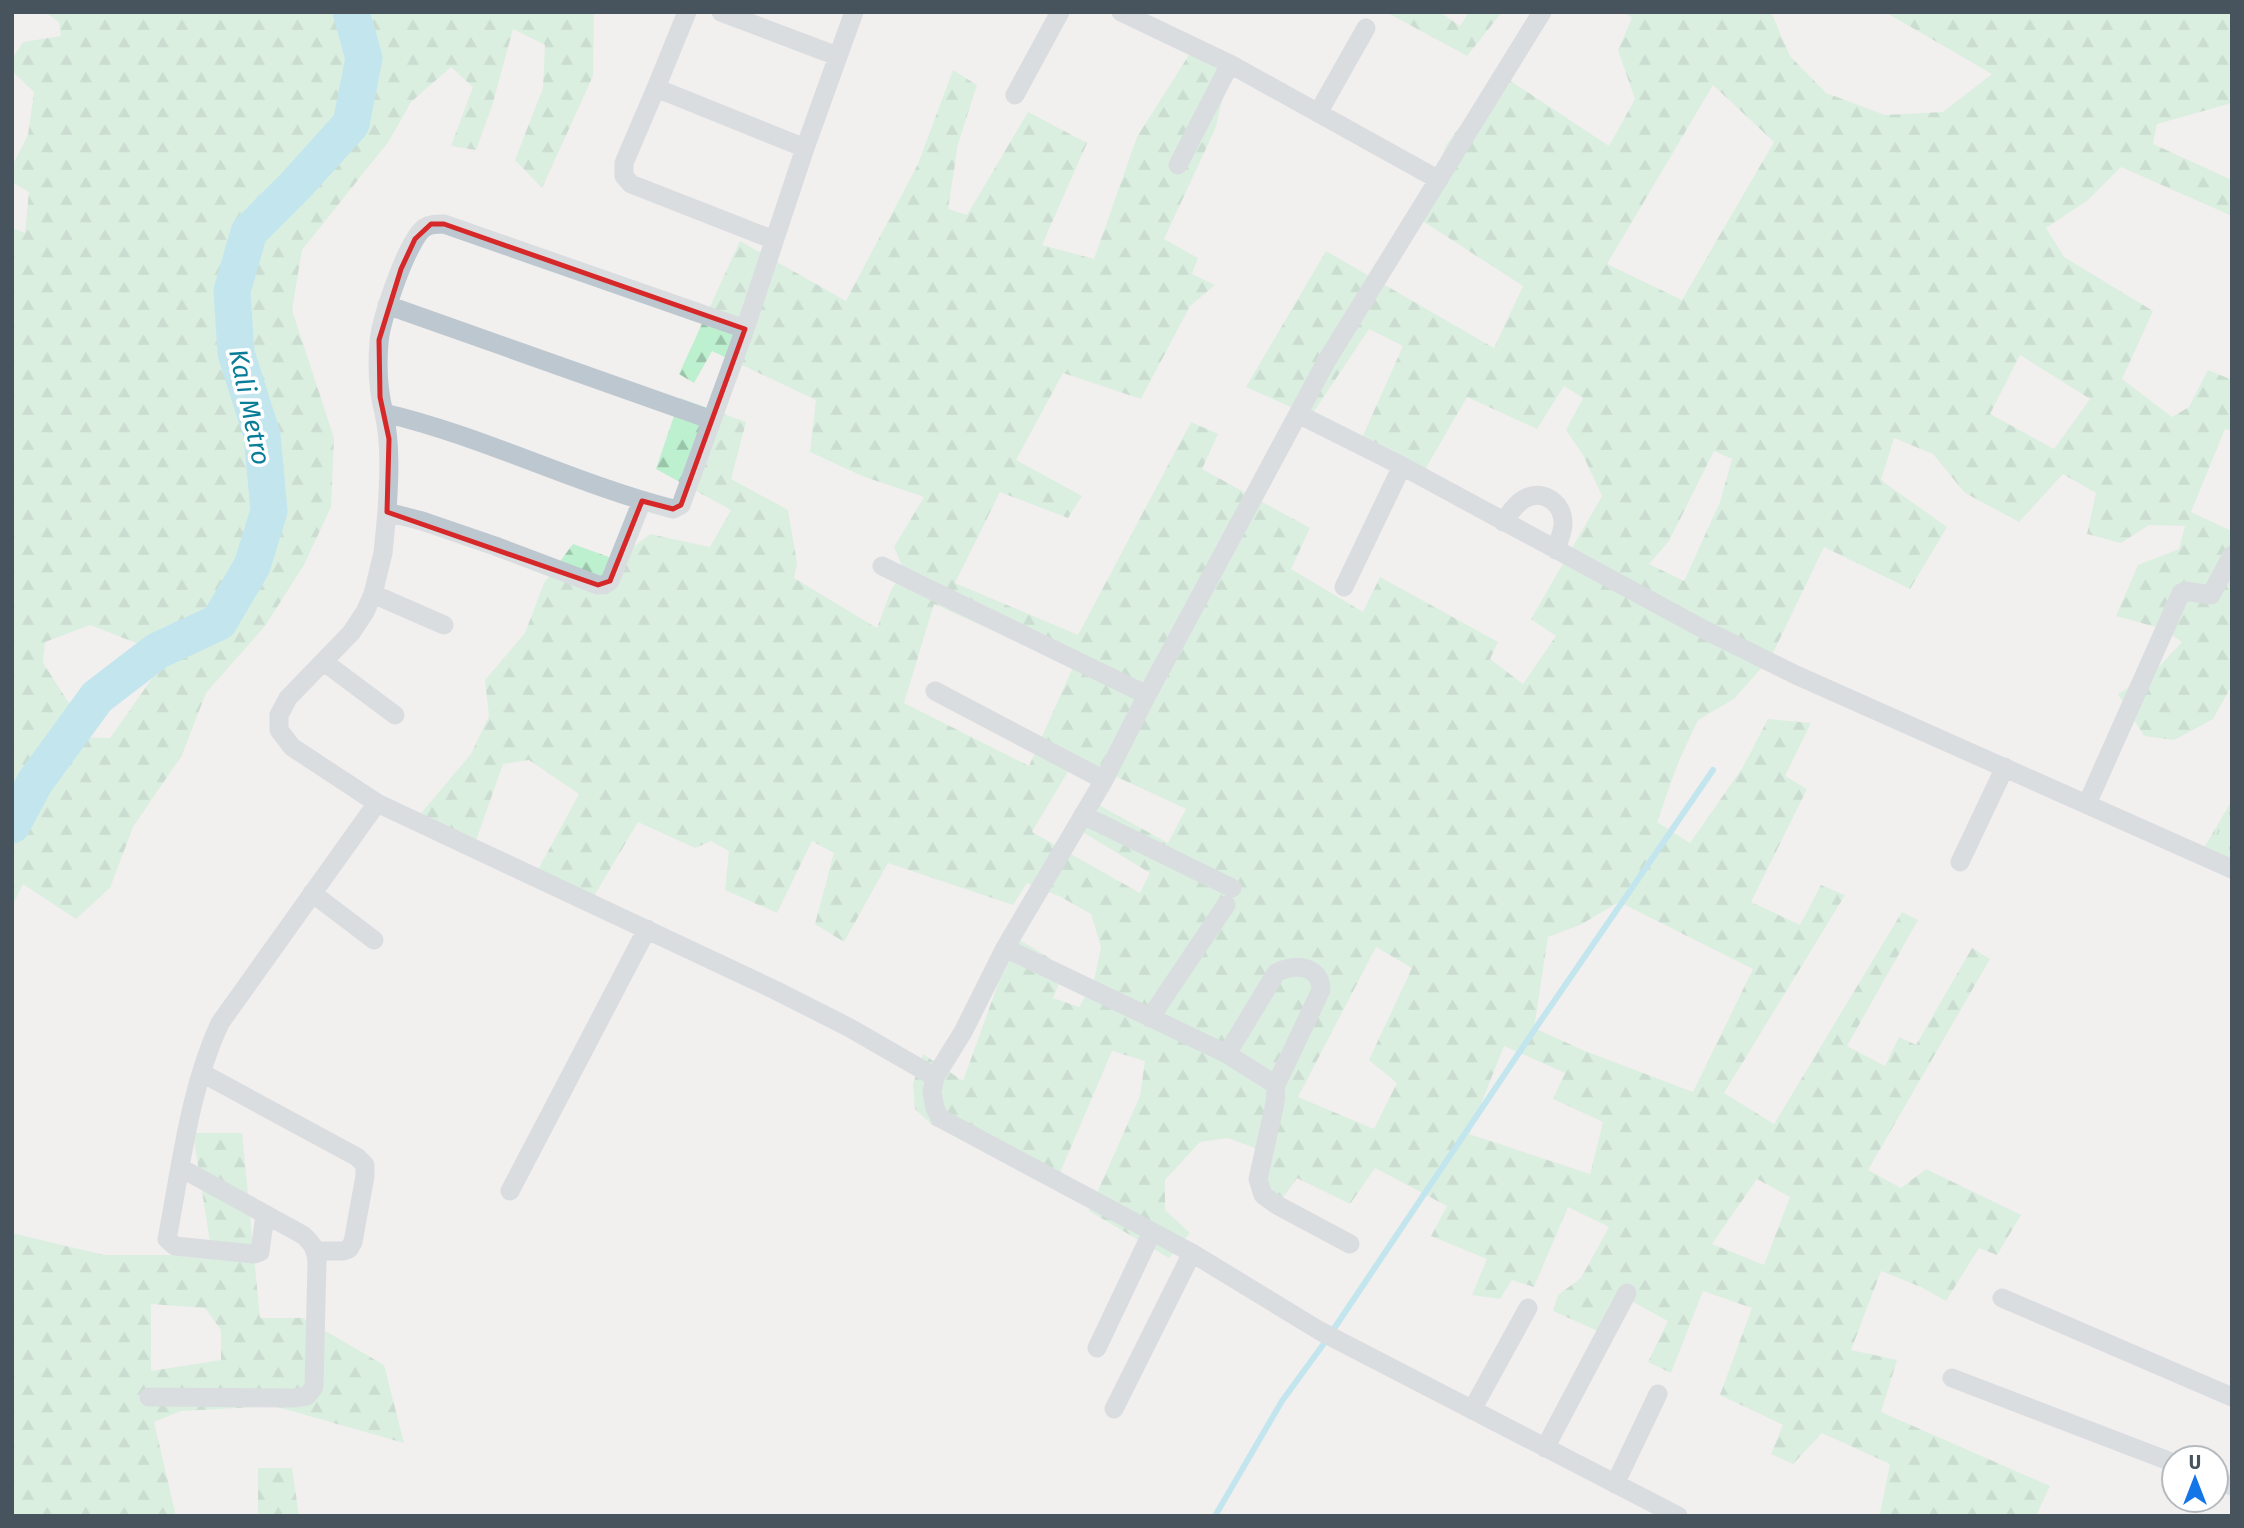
<svg xmlns="http://www.w3.org/2000/svg" width="2244" height="1528" font-family="'Fira Sans',sans-serif">
<style>
.grass{fill:url(#grass-tufts)}
.forest{fill:url(#forest-firs);fill-rule:evenodd}
.lines{fill:none;stroke-linecap:round;stroke-linejoin:round}
.stream{stroke:#89dcee;stroke-width:6}
.river{stroke:#89dcee;stroke-width:37}
.minor{stroke:#bdc7cf;stroke-width:19}
.marked{fill:none;stroke:#d62828;stroke-width:5;stroke-linejoin:round}
.labels{text-anchor:middle;stroke-width:7;stroke-linejoin:round;paint-order:stroke}
.water-label{font-size:26px;font-style:italic;fill:#097d97;stroke:#fff}
</style>
<defs>
<pattern id="grass-tufts" width="24" height="20" patternUnits="userSpaceOnUse" patternTransform="scale(1.75)"><rect width="24" height="20" fill="#bdf0cf"/><path d="M3 7l-1-3M5 7V3M7 7l1-3M15 17l-1-3M17 17v-4M19 17l1-3" fill="none" stroke="#9bc5ab"/></pattern>
<pattern id="forest-firs" width="22" height="20" patternUnits="userSpaceOnUse" patternTransform="scale(1.75)"><rect width="22" height="20" fill="#bdf0cf"/><path d="M5 1l3.5 6h-7zM16 11l3.5 6h-7z" fill="#9bc5ab"/></pattern>
</defs>
<rect width="100%" height="100%" fill="#f2efef"/>
<path class="grass" d="M2232,800V868L2201,853Z"/>
<path class="forest" d="M45,12H594L593,76L542,188L515,160L543,88L545,45L513,29L492,106L476,150L451,146L473,87L451,67L411,102L389,141L302,250L292,310L334,438L331,507L304,565L265,626L206,693L182,755L133,827L110,888L76,919L23,884L12,907V310L14,299H12V228L25,233L29,192L12,182V166L28,135L34,92L12,71V59L23,42L61,36L59,22ZM90,625L157,651L178,642L110,738L69,737L80,720L43,663L45,642Z
M1386,12H1440L1460,26L1469,12H1502L1467,56Z
M1625,12H1771L1790,56L1826,93L1885,115L1943,112L1992,74L1885,12H2232V103L2157,124L2153,144L2232,180V216L2121,167L2088,200L2046,228L2064,257L2153,311L2122,379L2172,417L2189,407L2208,370L2232,380V431L2225,429L2191,512L2232,531V685L2213,719L2174,740L2144,736L2118,694L2155,671L2182,642L2163,629L2116,616L2138,565L2179,549L2185,526L2149,525L2121,543L2087,534L2096,493L2063,474L2019,522L1965,493L1933,454L1894,438L1881,480L1947,527L1910,589L1824,547L1771,657L1734,699L1698,720L1678,763L1657,822L1690,843L1743,767L1768,719L1811,723L1785,776L1807,789L1751,902L1800,925L1821,885L1845,895L1724,1093L1774,1124L1902,912L1918,920L1847,1046L1885,1066L1899,1037L1916,1045L1972,948L1990,959L1868,1170L1901,1188L1926,1169L2021,1215L1997,1255L1979,1248L1946,1301L1921,1287L1881,1271L1851,1350L1897,1360L1881,1412L2050,1486L2036,1516H1890L1880,1514L1890,1464L1822,1433L1793,1464L1771,1454L1783,1425L1720,1395L1752,1308L1703,1291L1671,1373L1648,1362L1668,1321L1622,1296L1600,1332L1553,1311L1558,1295L1581,1278L1609,1227L1568,1207L1534,1287L1512,1280L1500,1299L1472,1295L1487,1259L1431,1236L1447,1206L1375,1168L1350,1204L1297,1178L1282,1199L1256,1188L1268,1153L1228,1138L1200,1142L1165,1180V1210L1190,1233L1169,1258L1089,1211L1140,1096L1145,1061L1112,1051L1053,1189L931,1124L915,1109L913,1084L923,1054L963,1081L998,984L1020,940L1051,959L1061,979L1053,998L1079,1007L1094,981L1101,947L1091,914L1061,897L1027,883L1013,905L888,863L844,942L815,924L834,853L812,841L777,913L725,890L729,851L711,841L695,848L638,822L588,906L533,879L579,794L529,760L503,764L473,849L412,824L471,754L489,716L485,680L525,633L544,583L573,544L617,560L650,534L710,547L731,510L656,469L680,398L746,422L731,479L788,510L797,563L794,578L877,628L891,590L904,570L894,547L924,497L862,476L810,452L816,400L712,351L694,383L679,374L740,241L846,301L918,164L953,70L977,85L958,144L948,209L967,215L1028,112L1087,143L1042,245L1094,259L1137,137L1194,47L1230,64L1216,127L1164,239L1198,258L1192,274L1215,285L1190,306L1141,399L1063,373L1016,460L1082,496L1068,518L1000,492L955,583L1078,635L1191,422L1218,434L1202,469L1310,528L1291,569L1363,612L1380,577L1498,642L1490,659L1523,684L1556,636L1531,619L1602,496L1583,455L1566,430L1583,398L1564,386L1537,429L1467,397L1423,473L1361,440L1403,346L1369,329L1311,416L1246,387L1326,251L1494,348L1523,286L1421,220L1446,145L1500,74L1609,146L1635,99L1618,50L1632,18ZM1713,85L1774,142L1682,300L1607,264ZM2020,355L2090,399L2054,449L1990,414ZM1714,451L1732,459L1720,502L1684,581L1649,564L1669,541ZM934,604L1073,667L1029,766L904,703ZM1076,758L1186,809L1168,843L1084,797L1071,825L1150,873L1140,893L1032,832ZM1619,902L1753,969L1693,1092L1585,1051L1534,1028L1548,937L1580,925ZM1376,947L1412,968L1369,1060L1397,1083L1374,1129L1298,1097ZM1504,1046L1565,1073L1553,1099L1603,1122L1590,1174L1469,1134ZM1757,1179L1790,1197L1764,1265L1712,1244Z
M193,1133H242L260,1318H303L384,1365L404,1443L274,1406L181,1411L154,1422L176,1516H12V1233L104,1255H212ZM151,1304L205,1308L221,1330V1360L151,1371Z
M258,1468H292L299,1516H258Z"/>
<g class="lines">
<path class="stream" d="M1215,1516L1282,1401L1325,1342L1535,1029L1713,770"/>
<path class="river" d="M12,825L35,782L97,697L157,651L219,622L252,566L269,511L262,435L236,353L232,291L249,232L295,186L351,124L364,58L351,12"/>
<path class="minor" d="M687,12L656,88L805,148
M721,12L837,56
M1121,12L1230,64L1439,180
M1542,12L1327,360L1298,414L1402,466L1703,629L1796,675L2232,869
M656,88L624,163V176L631,184L774,240
M1015,95L1060,12
M1318,113L1366,28
M1178,165L1230,64
M387,305L712,420
M745,329L444,224C437,224 430,224 424,228C407,241 380,321 379,343C377,366 378,390 384,413C483,436 575,484 673,509L681,505L745,329L805,148L854,12
M384,413C391,446 389,478 387,512
M1298,414L1147,695L1104,780L1005,948L963,1032L935,1077L932,1092L935,1108L940,1118L1192,1253L1320,1331L1678,1516
M642,501L610,581L604,585H598L495,546L422,521L387,512L383,553L373,594L365,612L351,633L288,698L279,715V730L292,747L377,803L775,990L850,1028L935,1077
M1503,522C1509,514 1517,502 1526,498C1544,489 1564,504 1563,524C1563,532 1558,542 1556,550
M882,566L1147,695
M1344,587L1402,466
M373,594L444,625
M324,662L395,715
M935,691L1104,780
M2087,804L2181,593L2185,591L2211,595L2232,555
M1083,815L1232,888
M1960,862L2005,767
M312,893L374,940
M1005,948L1227,1054L1276,973C1294,963 1321,965 1321,990L1276,1085
M1150,1018L1226,905
M1227,1054L1276,1085L1275,1103L1258,1179L1263,1195L1277,1205L1350,1244
M202,1073L357,1157L365,1165V1176L353,1242L349,1249L343,1251H316
M510,1191L647,929
M265,1214L260,1252L254,1254L175,1246L167,1239C181,1167 189,1090 220,1023L377,803
M2002,1298L2232,1397
M1097,1348L1152,1232
M1952,1378L2174,1463
M149,1397L293,1398L307,1396L314,1387L317,1261C316,1249 312,1243 303,1235L181,1168
M1114,1409L1192,1253
M1472,1410L1528,1308
M1545,1448L1627,1293
M2216,1480L2232,1486
M1615,1484L1658,1394"/>
</g>
<path d="M0 0H2244V1528H0ZM431,224H444L745,329L681,505L673,509L642,501L610,581L598,585L387,512L389,439L380,397L379,340L401,269L415,239Z" fill="#f2efef" fill-opacity=".55" fill-rule="evenodd"/>
<path class="marked" d="M431,224H444L745,329L681,505L673,509L642,501L610,581L598,585L387,512L389,439L380,397L379,340L401,269L415,239Z"/>
<g class="labels">
<g class="water-label">
<text transform="translate(250 407) rotate(78)" y="9">Kali Metro</text>
</g>
</g>
<rect width="2244" height="1528" fill="none" stroke="#47535d" stroke-width="28"/>
<g transform="translate(2195 1479)"><circle r="33" fill="#ffffff" stroke="#b5babe" stroke-width="2"/>
<path d="M0-5L12 26L0 18L-12 26Z" fill="#1475e7"/>
<text y="-10" font-size="19" font-weight="bold" text-anchor="middle" fill="#47535d">U</text>
</g>
</svg>
